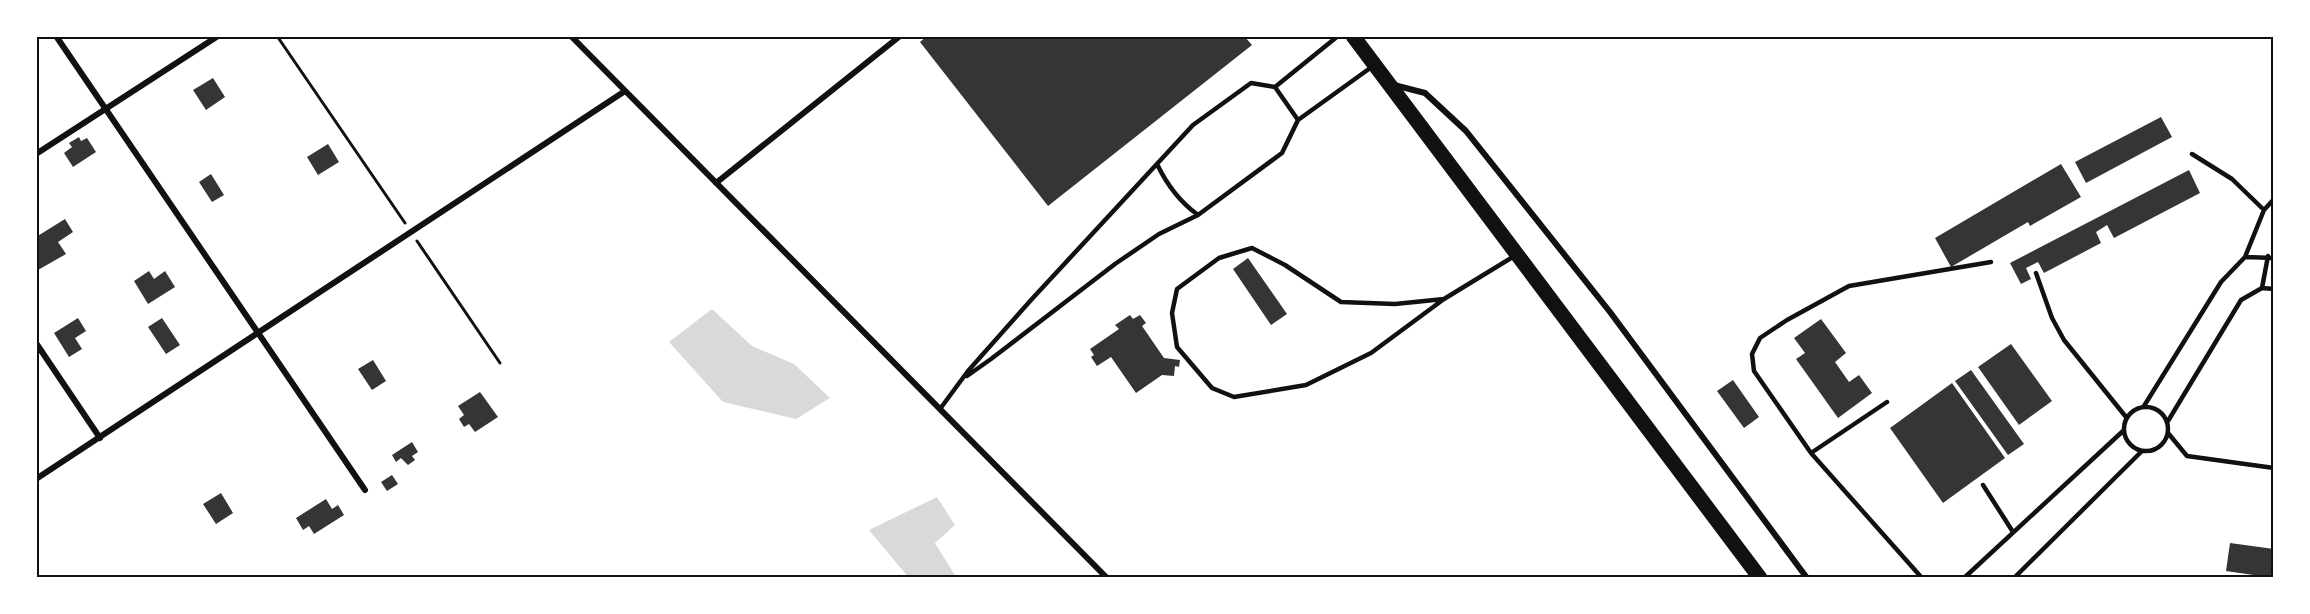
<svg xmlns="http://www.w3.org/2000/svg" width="2310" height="614" font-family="Montserrat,sans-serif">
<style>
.water{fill:#d9d9d9}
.building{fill:#353535}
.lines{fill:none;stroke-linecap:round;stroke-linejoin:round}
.path{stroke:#111;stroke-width:3}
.service{stroke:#111;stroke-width:4.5}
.minor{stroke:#111;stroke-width:6}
.trunk{stroke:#111;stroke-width:15}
.neatline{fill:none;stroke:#111;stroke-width:2}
</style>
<rect width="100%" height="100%" fill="#fff"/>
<path class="water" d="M712,309L752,346L794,364L830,398L796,419L723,402L669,342Z
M937,497L955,525L935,543L956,577L909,578L869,530Z"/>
<path class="building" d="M927,36H1244L1252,45L1048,206L920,42Z
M213,78L225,97L206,110L193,90Z
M2161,117L2172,137L2086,183L2075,162Z
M79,137L81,141L87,138L96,152L73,167L64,153L72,147L69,143Z
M328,144L339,162L318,175L307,157Z
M2061,164L2081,197L2030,226L2028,222L1951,267L1935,238Z
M2189,170L2200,193L2114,238L2107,225L2096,232L2101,243L2044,273L2038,262L2026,268L2031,279L2021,284L2010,263Z
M211,174L224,195L212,202L199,182Z
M65,219L73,232L58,242L66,254L38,270L36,267V237Z
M1248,258L1287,314L1271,325L1233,269Z
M149,271L154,279L165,271L175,287L148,304L134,281Z
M1130,315L1133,319L1140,315L1146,323L1142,326L1164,358L1180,360L1179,367L1175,366L1174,376L1162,375L1136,393L1111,357L1097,366L1091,357L1094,355L1090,349L1119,329L1115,325Z
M78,318L86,331L75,338L82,349L69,357L54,333Z
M162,318L180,345L166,354L148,327Z
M1821,319L1846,353L1835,362L1849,382L1859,375L1872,393L1838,418L1796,359L1805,353L1794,338Z
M2011,344L2052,401L2019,425L1978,367Z
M373,360L386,381L372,390L358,369Z
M1971,370L2024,444L2008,455L1955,381Z
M1733,380L1759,417L1744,428L1717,391Z
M1952,383L2005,458L1943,503L1890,428Z
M480,392L498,417L475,432L469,424L464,427L459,419L464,415L458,406Z
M412,442L418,452L412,456L415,460L408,465L401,458L396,462L392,455Z
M392,475L398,484L387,491L381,482Z
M221,493L233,513L216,524L203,504Z
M326,499L332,509L338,505L344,515L314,534L309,526L303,530L296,518Z
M2230,543L2274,549V578L2226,571Z"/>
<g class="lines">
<path class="path" d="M277,36L405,223
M417,241L500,363"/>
<path class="service" d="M1275,87L1298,120
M2192,154L2232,179L2264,210
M1157,164C1167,185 1180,202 1198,215
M2245,257L2274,258
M2036,273L2052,318L2064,340L2126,417
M2262,288L2268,256
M1444,299L1371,353L1306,385L1234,397L1212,388L1177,347L1172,313L1177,289L1219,258L1252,248L1285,265L1341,302L1395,304L1444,299L1516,255
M967,376L991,359L1115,264L1159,234L1198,215L1282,153L1298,120L1373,66
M2144,406L2221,282L2245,257L2264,210L2274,199
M2124 429a22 22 0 1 1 44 0a22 22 0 1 1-44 0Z
M940,409L968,371L1031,300L1193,125L1251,83L1275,87L1338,36
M2168,421L2241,300L2262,288L2274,289
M2168,433L2187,456L2274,468
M1811,453L1887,402
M1983,485L2013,532
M1922,578L1811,453L1754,371L1752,354L1760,338L1787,320L1849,286L1991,262
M1964,578L2123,431
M2014,578L2142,451"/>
<path class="minor" d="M56,36L365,490
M571,36L1107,578
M1394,85L1425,93L1466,131L1610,312L1807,578
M36,154L218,36
M716,183L900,36
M36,343L100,438
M36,479L625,91"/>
<path class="trunk" d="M1353,36L1760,578"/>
</g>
<rect width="2310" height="614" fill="none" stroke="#ffffff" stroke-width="75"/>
<rect x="38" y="38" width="2234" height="538" class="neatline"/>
</svg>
